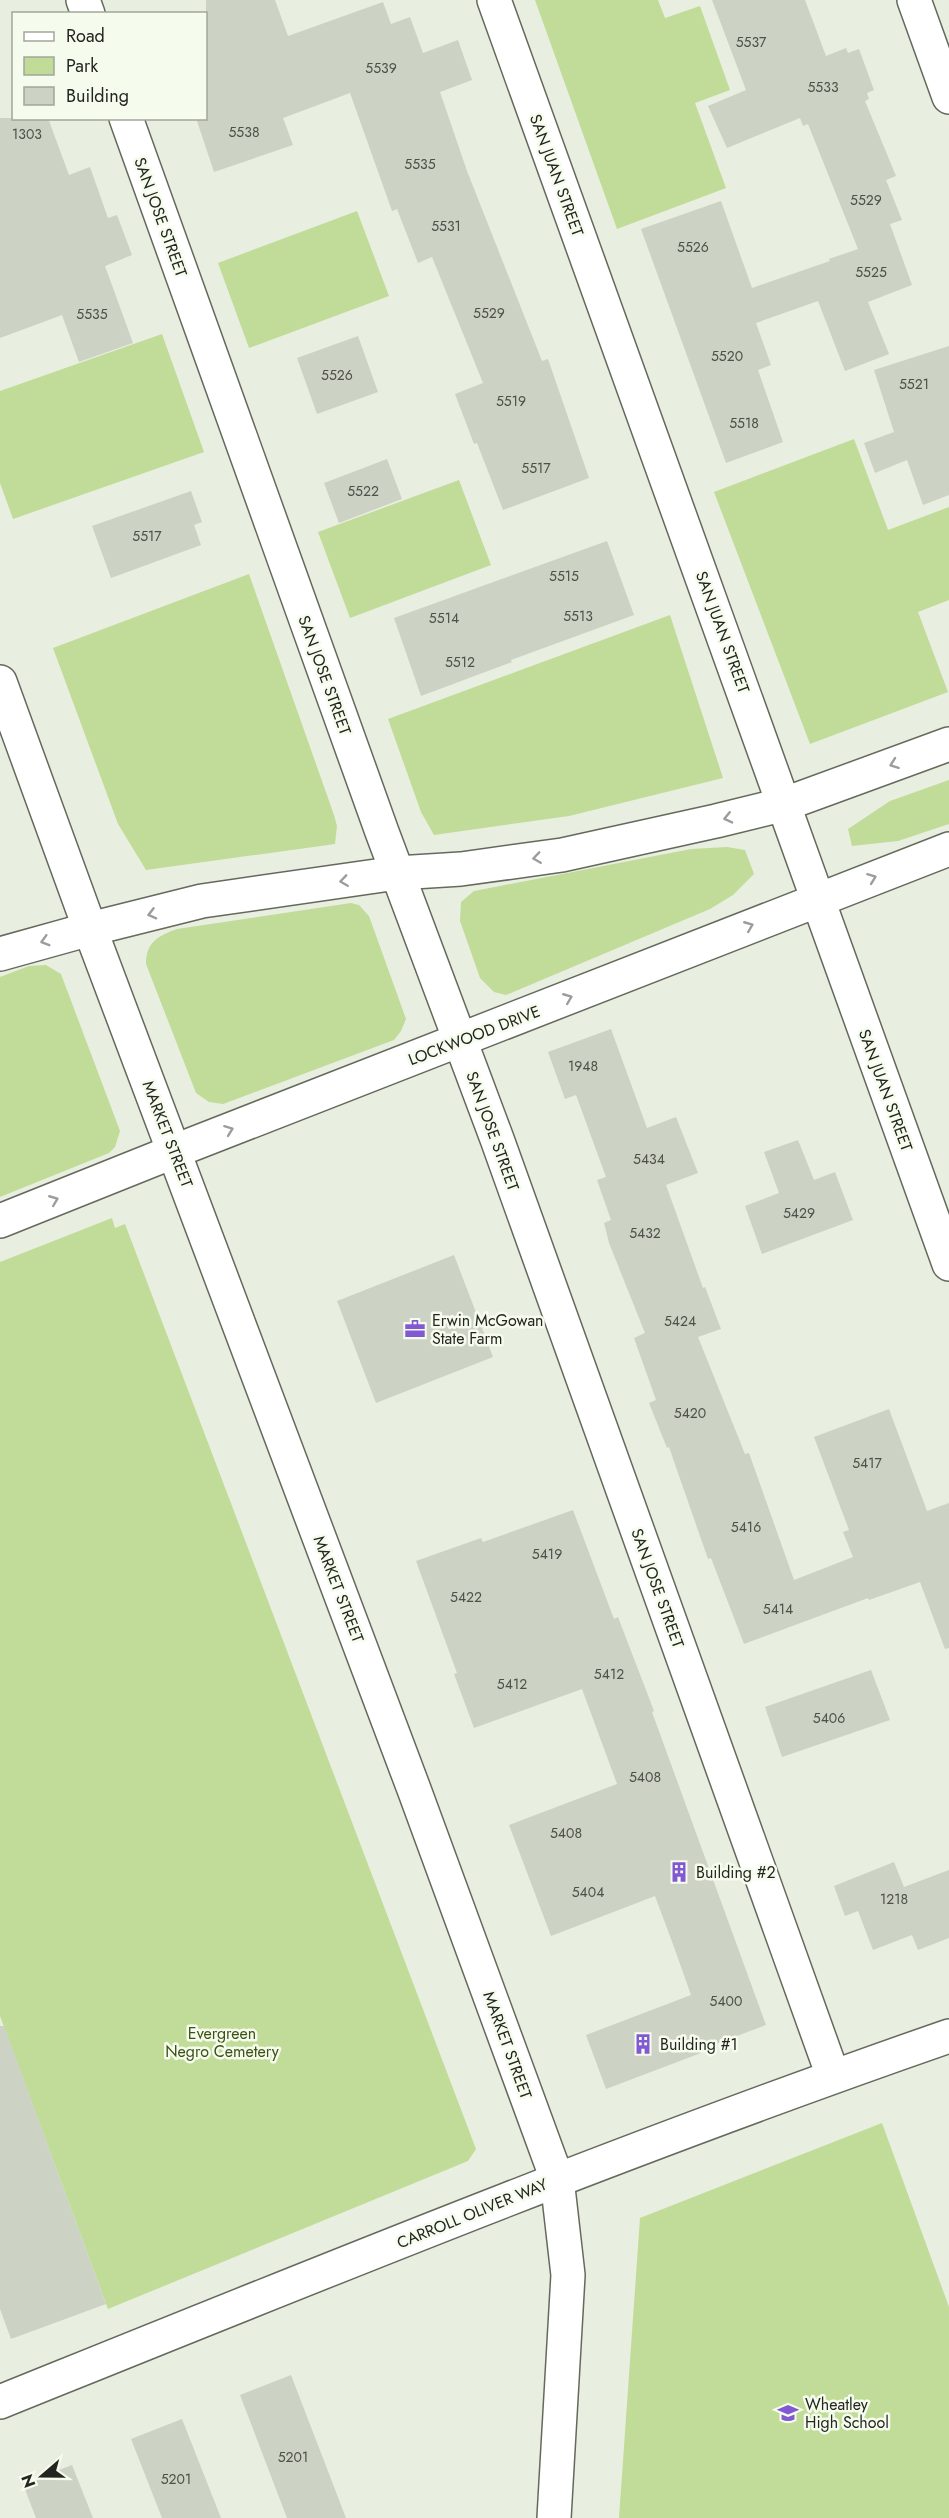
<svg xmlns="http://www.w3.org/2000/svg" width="949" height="2518" font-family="Jost,sans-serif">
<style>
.green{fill:#c0dc98}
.building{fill:#ccd2c4}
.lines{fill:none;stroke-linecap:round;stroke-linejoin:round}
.minor-casing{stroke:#64695c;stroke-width:36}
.tertiary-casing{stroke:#64695c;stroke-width:36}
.secondary-casing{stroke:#64695c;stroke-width:36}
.minor{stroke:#fff;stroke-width:33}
.tertiary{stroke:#fff;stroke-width:33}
.secondary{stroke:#fff;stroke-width:33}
.oneway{stroke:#9c9d9b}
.labels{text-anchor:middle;stroke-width:5;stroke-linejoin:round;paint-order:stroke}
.number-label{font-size:14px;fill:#4d5149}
.street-label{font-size:16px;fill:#232620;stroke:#f6fced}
.poi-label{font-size:16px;fill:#232620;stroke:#f6fced;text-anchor:start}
.park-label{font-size:16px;fill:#3c5115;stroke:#f6fced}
</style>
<rect width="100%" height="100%" fill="#e8efe0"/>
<path class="green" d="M535,0H658L665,18L700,6L730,90L695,103L726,188L617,229Z
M357,211L389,296L249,348L218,263Z
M162,334L204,452L13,519L0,483V391Z
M854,439L888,530L949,507V600L918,612L948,692L810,744L714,492Z
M459,480L491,565L350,618L318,532Z
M249,574L334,815L337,826L335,844L146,870L118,824L53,648Z
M670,615L723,778L569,816L434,835L421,812L388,719Z
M949,780V824L898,841L852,846L848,829L890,801Z
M727,847L745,850L754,874L733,895L710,909L506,995L494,992L480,978L460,921L461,902L474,891L691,849Z
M351,903L359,905L369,916L406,1019L401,1031L394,1040L223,1104L209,1102L196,1093L146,964C146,942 158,936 177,929Z
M46,965L61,974L120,1131L115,1147L109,1153L0,1197V977L29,966Z
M112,1218L115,1228L125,1224L476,2149L468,2161L108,2309L0,2016V1262Z
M882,2123L949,2307V2518H619L640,2218Z"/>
<path class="building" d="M206,0H275L288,36L383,2L391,24L410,17L423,53L458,40L472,80L440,92L467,171L542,361L548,359L589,478L503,510L477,443L474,444L455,394L483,383L432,257L418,263L397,209L392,211L350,93L283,118L293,145L214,172L196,118H206Z
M712,0H805L826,56L846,48L848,53L859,49L874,90L867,93L869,99L865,101L896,176L886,180L902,220L890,224L912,285L868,302L889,354L845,371L818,301L756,323L771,365L758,370L783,442L726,463L641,229L721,201L752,288L830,261L829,259L858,249L808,124L803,126L800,118L727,148L708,106L746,90Z
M0,118H48L69,175L90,167L108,218L117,215L132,255L105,266L133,343L79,362L62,315L0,338Z
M358,336L378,392L317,414L297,358Z
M949,346V495L923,505L907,460L875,473L864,443L894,432L874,370Z
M387,459L402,499L339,523L324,483Z
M191,491L202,522L194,525L201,545L111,578L92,526Z
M607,541L634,615L511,660L512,662L421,696L394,618Z
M611,1029L647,1128L676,1117L698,1173L666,1185L703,1288L705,1287L721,1329L698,1337L745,1454L749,1453L794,1580L853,1557L843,1532L849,1530L814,1437L889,1409L927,1511L949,1503V1648L945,1649L920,1582L869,1600L868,1598L744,1644L711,1558L708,1559L669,1447L667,1448L649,1403L656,1400L634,1338L645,1333L609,1243L604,1223L611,1220L597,1180L606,1177L576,1095L565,1099L548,1052Z
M798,1140L814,1180L835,1172L853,1220L762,1254L745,1206L779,1193L764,1152Z
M454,1255L493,1357L376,1403L337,1301Z
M573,1510L614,1619L618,1617L654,1711L652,1712L766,2025L700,2050L701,2053L606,2089L586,2035L691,1995L674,1947L655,1896L551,1936L509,1825L617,1784L582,1689L474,1728L454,1674L457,1673L416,1561L481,1538L483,1542Z
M871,1670L890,1720L782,1757L765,1707Z
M894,1862L904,1887L949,1870V1938L918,1950L912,1935L873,1950L858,1911L845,1916L834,1886Z
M0,2026H4L106,2304L11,2339L0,2309Z
M291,2375L346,2518H287L240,2395Z
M182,2419L221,2518H162L131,2439Z
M72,2465L93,2518H36L23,2484Z"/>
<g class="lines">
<g class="minor-casing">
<path id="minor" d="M83,0L88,14
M494,0L949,1264
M914,0L949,97
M126,118L382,832L497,1139L833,2076
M0,2402C315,2275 629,2147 949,2036"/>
</g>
<g class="tertiary-casing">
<path id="tertiary" d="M0,682L90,929L415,1792L557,2179L568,2275L554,2518"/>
</g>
<g class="secondary-casing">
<path id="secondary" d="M0,954L90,929L202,901L397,873L461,869L562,855L716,821L785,804L949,744
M0,1221L175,1151L949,849"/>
</g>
<use href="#minor" class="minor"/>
<use href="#tertiary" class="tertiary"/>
<use href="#secondary" class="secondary"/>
</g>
<defs><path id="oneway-chevron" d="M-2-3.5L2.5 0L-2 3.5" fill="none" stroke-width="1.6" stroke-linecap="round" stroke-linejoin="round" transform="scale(1.5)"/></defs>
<g class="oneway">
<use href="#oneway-chevron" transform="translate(894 764) rotate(160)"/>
<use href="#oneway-chevron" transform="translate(728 818) rotate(167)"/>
<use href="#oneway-chevron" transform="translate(537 858) rotate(172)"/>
<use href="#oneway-chevron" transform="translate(872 878) rotate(-21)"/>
<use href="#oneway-chevron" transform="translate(344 881) rotate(172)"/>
<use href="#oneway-chevron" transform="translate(152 914) rotate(166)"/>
<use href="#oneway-chevron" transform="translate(749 926) rotate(-22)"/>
<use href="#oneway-chevron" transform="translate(45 941) rotate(164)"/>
<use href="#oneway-chevron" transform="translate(568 998) rotate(-22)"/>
<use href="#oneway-chevron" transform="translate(229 1130) rotate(-21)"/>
<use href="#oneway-chevron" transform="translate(54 1200) rotate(-22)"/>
</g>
<defs>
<g id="office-bare" transform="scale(1.62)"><path d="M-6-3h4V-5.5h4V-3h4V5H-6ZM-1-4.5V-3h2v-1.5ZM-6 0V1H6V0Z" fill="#8159d3" stroke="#f6fced" stroke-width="2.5" paint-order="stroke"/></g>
<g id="building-bare" transform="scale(1.62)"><path d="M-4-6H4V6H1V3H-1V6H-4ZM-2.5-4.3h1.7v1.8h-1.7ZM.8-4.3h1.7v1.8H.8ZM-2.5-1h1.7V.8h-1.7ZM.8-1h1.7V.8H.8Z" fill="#8159d3" stroke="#f6fced" stroke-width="2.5" paint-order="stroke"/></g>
<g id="school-bare" transform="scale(1.62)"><path d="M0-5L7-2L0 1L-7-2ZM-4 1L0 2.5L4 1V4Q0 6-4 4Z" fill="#8159d3" stroke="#f6fced" stroke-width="2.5" paint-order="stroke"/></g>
</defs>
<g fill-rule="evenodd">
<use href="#office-bare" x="415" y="1329"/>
<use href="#building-bare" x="679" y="1872"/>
<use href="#building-bare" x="643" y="2044"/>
<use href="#school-bare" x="788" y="2413"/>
</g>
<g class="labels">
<g class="number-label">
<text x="751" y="47">5537</text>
<text x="381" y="73">5539</text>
<text x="823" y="92">5533</text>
<text x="244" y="137">5538</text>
<text x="27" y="139">1303</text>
<text x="420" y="169">5535</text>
<text x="866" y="205">5529</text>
<text x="446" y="231">5531</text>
<text x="693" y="252">5526</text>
<text x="871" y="277">5525</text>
<text x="489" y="318">5529</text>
<text x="92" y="319">5535</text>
<text x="727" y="361">5520</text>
<text x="337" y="380">5526</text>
<text x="914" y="389">5521</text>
<text x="511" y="406">5519</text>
<text x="744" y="428">5518</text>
<text x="536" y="473">5517</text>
<text x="363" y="496">5522</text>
<text x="147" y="541">5517</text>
<text x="564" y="581">5515</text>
<text x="578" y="621">5513</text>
<text x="444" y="623">5514</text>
<text x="460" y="667">5512</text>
<text x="583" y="1071">1948</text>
<text x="649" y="1164">5434</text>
<text x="799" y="1218">5429</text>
<text x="645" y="1238">5432</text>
<text x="680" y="1326">5424</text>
<text x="690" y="1418">5420</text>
<text x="867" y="1468">5417</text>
<text x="746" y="1532">5416</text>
<text x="547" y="1559">5419</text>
<text x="466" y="1602">5422</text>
<text x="778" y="1614">5414</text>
<text x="609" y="1679">5412</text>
<text x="512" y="1689">5412</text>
<text x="829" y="1723">5406</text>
<text x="645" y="1782">5408</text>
<text x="566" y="1838">5408</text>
<text x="588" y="1897">5404</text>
<text x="894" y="1904">1218</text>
<text x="726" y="2006">5400</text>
<text x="293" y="2462">5201</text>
<text x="176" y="2484">5201</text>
</g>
<g class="street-label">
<text transform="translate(557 175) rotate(70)" y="6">SAN JUAN STREET</text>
<text transform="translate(161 217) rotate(70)" y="6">SAN JOSE STREET</text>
<text transform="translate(723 632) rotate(70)" y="6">SAN JUAN STREET</text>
<text transform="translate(325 675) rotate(70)" y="6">SAN JOSE STREET</text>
<text transform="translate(474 1035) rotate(-21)" y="6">LOCKWOOD DRIVE</text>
<text transform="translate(886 1090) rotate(70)" y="6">SAN JUAN STREET</text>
<text transform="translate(493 1131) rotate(70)" y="6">SAN JOSE STREET</text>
<text transform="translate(168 1134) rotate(69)" y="6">MARKET STREET</text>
<text transform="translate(658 1588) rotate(70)" y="6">SAN JOSE STREET</text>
<text transform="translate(339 1589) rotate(69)" y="6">MARKET STREET</text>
<text transform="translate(508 2045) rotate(70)" y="6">MARKET STREET</text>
<text transform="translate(472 2213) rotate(-22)" y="6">CARROLL OLIVER WAY</text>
</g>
<g class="poi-label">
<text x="432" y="1326">Erwin McGowan<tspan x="432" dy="18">State Farm</tspan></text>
<text x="696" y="1878">Building #2</text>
<text x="660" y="2050">Building #1</text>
<text x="805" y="2410">Wheatley<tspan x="805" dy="18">High School</tspan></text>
</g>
<g class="park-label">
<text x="222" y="2039">Evergreen<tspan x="222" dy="18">Negro Cemetery</tspan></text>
</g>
</g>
<rect x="12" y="12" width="195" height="108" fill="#f6fced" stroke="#a2a69b" stroke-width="1.5"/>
<rect x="24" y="32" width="30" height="9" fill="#ffffff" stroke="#a2a69b" stroke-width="1.5"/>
<text x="66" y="42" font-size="18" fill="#232620">Road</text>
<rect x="24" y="57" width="30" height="18" fill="#c0dc98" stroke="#a2a69b" stroke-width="1.5"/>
<text x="66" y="72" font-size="18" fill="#232620">Park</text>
<rect x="24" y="87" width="30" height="18" fill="#ccd2c4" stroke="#a2a69b" stroke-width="1.5"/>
<text x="66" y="102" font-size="18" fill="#232620">Building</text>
<g transform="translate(42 2476) rotate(250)" stroke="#f6fced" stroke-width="4.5" paint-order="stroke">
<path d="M0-4.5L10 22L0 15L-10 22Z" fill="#232620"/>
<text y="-9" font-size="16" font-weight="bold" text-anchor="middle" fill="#232620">N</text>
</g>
</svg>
